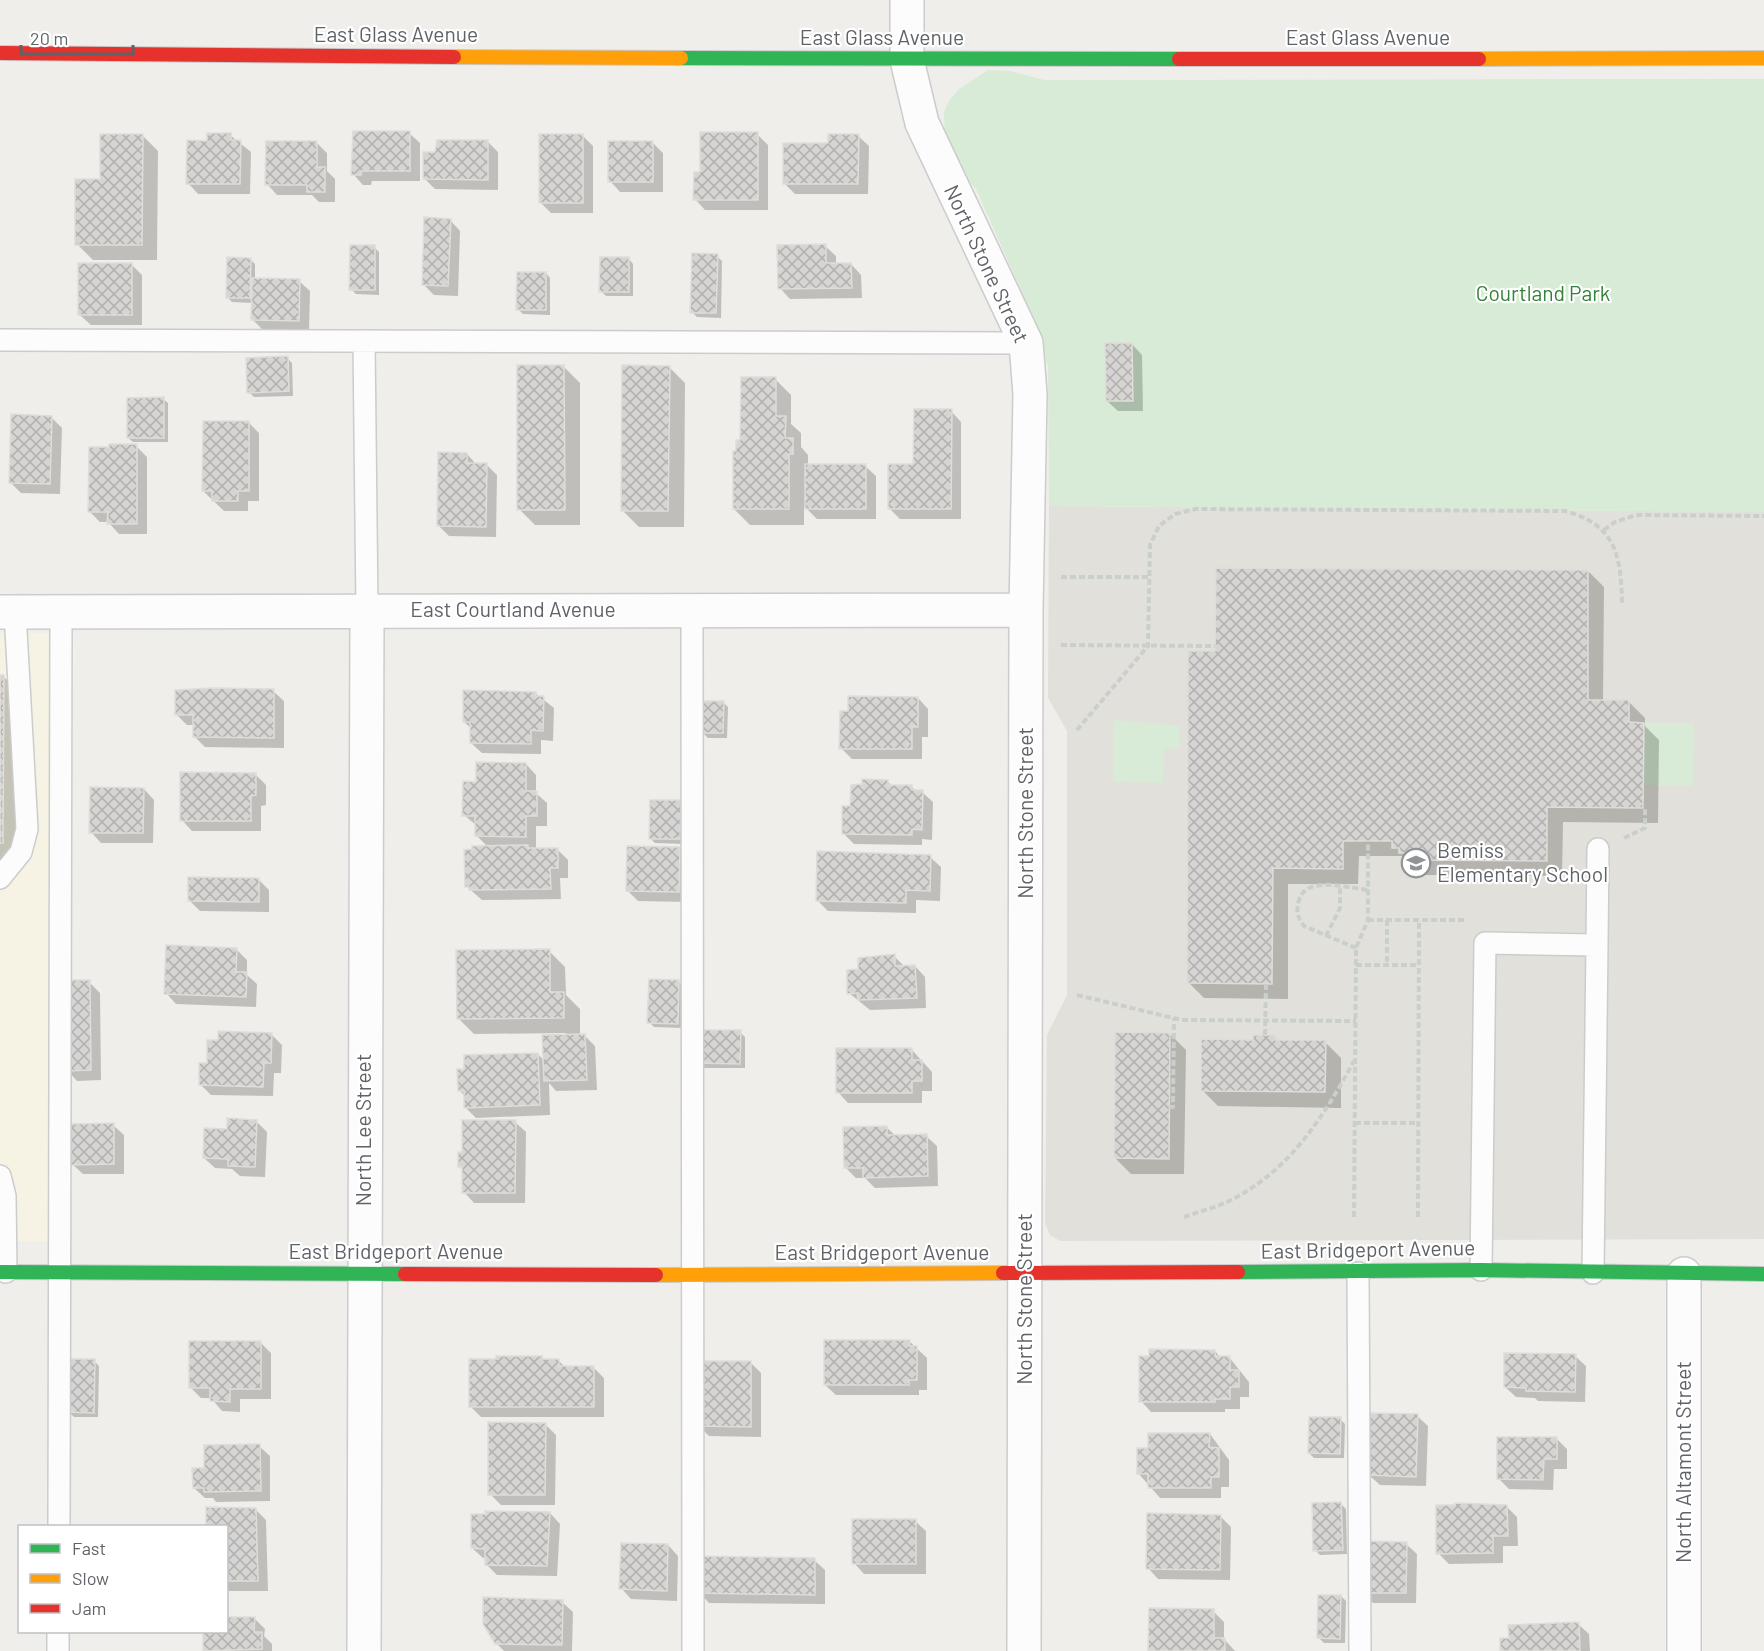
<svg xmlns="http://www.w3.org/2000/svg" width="1764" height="1651" font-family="Barlow,sans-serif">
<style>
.commercial{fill:#f7f3e4}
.education{fill:#e2e0da}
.green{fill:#d8ebd6}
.shadow{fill:#0003}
.building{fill:url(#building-cross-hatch);stroke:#deddd9;stroke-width:1.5}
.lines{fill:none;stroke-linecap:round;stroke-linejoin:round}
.lane-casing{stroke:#cbcccc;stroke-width:24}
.street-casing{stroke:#cbcccc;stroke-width:36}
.fast-casing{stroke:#cacacb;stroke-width:16}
.slow-casing{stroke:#cacacb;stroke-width:16}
.jam-casing{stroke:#cacacb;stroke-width:16}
.path{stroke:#cacfcc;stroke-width:4;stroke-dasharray:6 3;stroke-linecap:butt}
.lane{stroke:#fdfcfc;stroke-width:21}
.street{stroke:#fdfcfc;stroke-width:33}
.fast{stroke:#30b455;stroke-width:14}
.slow{stroke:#ff9f0a;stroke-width:14}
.jam{stroke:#e5322d;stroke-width:14}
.labels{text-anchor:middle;stroke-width:4.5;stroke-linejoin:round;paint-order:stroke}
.street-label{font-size:21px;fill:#5f6368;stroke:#fff}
.park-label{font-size:21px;fill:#348238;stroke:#fff}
.poi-label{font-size:21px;fill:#5f6368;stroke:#fff;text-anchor:start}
</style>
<defs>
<pattern id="building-cross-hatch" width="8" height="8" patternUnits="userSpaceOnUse" patternTransform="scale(1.5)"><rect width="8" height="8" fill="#d6d5d3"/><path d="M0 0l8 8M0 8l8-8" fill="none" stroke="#b1b0af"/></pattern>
</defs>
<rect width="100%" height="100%" fill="#efeeea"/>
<path class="commercial" d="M0,633H74L68,1241H0Z"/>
<path class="education" d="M1049,506L1764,512V1239L1060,1241L1050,1235L1045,1224L1047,1035L1067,995V731L1048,698Z"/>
<path class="green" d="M988,70L1010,71L1044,80L1764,79V512L1049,506L1048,367L1037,326L976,189L955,167L945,141L944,112L949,101L958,90Z
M1113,720L1179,726V748L1164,749L1163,783L1113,781Z
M1644,723H1694L1693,786L1643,785Z"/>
<path class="shadow" d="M409,133L420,143V181H372L371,185H363L353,174Z
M757,134L768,145V210H705L695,199L701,174Z
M142,135L158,151L157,260H93L77,244L101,180Z
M230,135L251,152L250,194H198L188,183L208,142Z
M582,135L593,146V213H551L540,202Z
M858,136L869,146L868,194H795L784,183L830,145Z
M487,141L498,152V190L435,189L425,179L437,154Z
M316,142L327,153V171L335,179V202H319L312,195H277L267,184Z
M652,142L663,153V192H620L610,181Z
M450,220L460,231L458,296L434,295L423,284Z
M825,246L836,256V265L851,264L861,275L862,298L790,299L780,288Z
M374,247L379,252V295L356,294L351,289Z
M717,256L722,261L721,318L697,317L692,312Z
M250,259L255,264V280L299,281L310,291L309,331L263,330L252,319L253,303L232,302L227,297Z
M629,259L633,264V296H606L601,291Z
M131,264L142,275V325H91L80,315Z
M546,273L550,278V315L523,314L518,309Z
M1132,344L1142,355L1143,411H1118L1107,401Z
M287,358L292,363L293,396L254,397L249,392Z
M564,367L580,383V525H535L519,509Z
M669,367L685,383L684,527H639L623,511Z
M775,379L791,395V424L801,433V447L808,455V466H865L876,476V519H817L804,506V525H750L734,509L737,452Z
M163,399L168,403V442H133L128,438Z
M951,411L961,422V519H900L889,508Z
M51,417L62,428L60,494L21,493L11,483Z
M248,422L259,433V501H248V511H224L203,491Z
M136,446L147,457V534H119L108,522H100L90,512Z
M467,454L477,465H487L497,475L496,537L449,536L439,526Z
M1588,571L1604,587L1603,702H1629L1645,718V726L1659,740L1658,823L1563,822L1562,876L1424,875L1402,856H1359L1358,884H1288V999L1204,998L1188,982L1217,652Z
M0,676H3L24,697L23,863H0Z
M273,691L284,701V748L205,747L194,736V725H187L176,714Z
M535,693L554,708L553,741L541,740V754L482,753L471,743L472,729L464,722Z
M918,698L928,709V737H922V759H852L841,748Z
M723,702L728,707L727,738H708L703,733Z
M526,764L536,775V793L547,803V826H536V849H557L568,860V878H560L561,899L482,900L466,886L489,848L477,836V826L464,815L477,784Z
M255,774L266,785V805L261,806V831H192L182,820Z
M887,781L892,786L912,787L917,792H922L933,802L932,840L922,839V845L854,844L843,833L852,808Z
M144,789L154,800L153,843H101L91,832Z
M680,802L685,807L684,844L655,843L650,838Z
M679,848L690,859L689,902L638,901L628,891Z
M930,857L941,867L940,901L916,900V913L828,911L817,900Z
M258,879L269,890V912L200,911L190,901Z
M237,950L247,960V975L257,984L256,1007L176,1004L166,993Z
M549,951L565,967L566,995L580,1009V1036H585L595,1046L597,1090L556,1091L549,1083L550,1115L476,1118L466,1108V1097L459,1090L538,1054L545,1062L566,1033L474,1034L458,1018Z
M894,956L905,967L915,966L925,977L926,1008L870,1010L849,993L860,971Z
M678,981L683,986L682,1028L654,1027L649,1022Z
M89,982L100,993L101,1080L77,1081L67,1070Z
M740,1032L745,1037V1068H704L699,1063Z
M271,1034L282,1045L281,1073H274L273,1096L211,1095L200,1084L208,1065Z
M1170,1034L1186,1050L1184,1174H1131L1115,1158Z
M1274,1037L1278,1041L1325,1042L1341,1058V1108L1218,1106L1202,1090Z
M912,1050L932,1072V1091H922V1103H848L838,1092Z
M256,1121L267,1132L265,1177L240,1176L232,1169L215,1168L204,1158Z
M515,1122L526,1132L525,1203H474L464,1192V1171L460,1166L464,1154Z
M113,1125L124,1135V1174H83L72,1164Z
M886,1127L896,1136H926L937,1146L938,1186L875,1188L865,1178H856L846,1168Z
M909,1341L927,1358V1390H919V1395H836L825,1385Z
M261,1343L271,1353V1399H240V1412L222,1411L211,1398H201L190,1387Z
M1215,1351L1220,1357H1229L1249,1382V1397H1240V1409H1225V1412H1151L1141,1401Z
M1575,1356L1586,1366L1585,1402L1538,1401L1535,1398L1516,1397L1505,1387Z
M541,1358L544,1361H559L565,1367L594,1368L604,1378V1417H481L470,1406Z
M94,1361L99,1366L98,1417H74L69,1412Z
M751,1363L761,1373V1437L709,1436L698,1425Z
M1417,1416L1428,1426L1426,1486L1380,1485L1369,1475Z
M1340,1419L1345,1424L1344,1458H1314L1309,1453Z
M545,1424L556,1435L555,1505H501L490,1494Z
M1210,1434L1229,1460V1487H1221V1498H1160L1138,1473L1149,1449Z
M1556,1438L1567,1449V1469H1554L1553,1490L1509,1489L1498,1478Z
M259,1446L270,1456V1501L216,1502L213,1498H205L194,1488L205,1469Z
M1341,1504L1346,1509L1347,1554L1320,1555L1315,1550Z
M1497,1504L1507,1507L1517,1517L1518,1546H1503V1563L1449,1564L1438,1553V1507Z
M208,1509H255L266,1520L268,1591H226V1526H207Z
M550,1513L560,1524L557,1576L497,1575L487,1565V1558H483L472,1548Z
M1220,1516L1231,1527L1230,1580L1158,1579L1148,1568Z
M915,1521L926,1531V1574H864L854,1563Z
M1406,1544L1417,1554L1416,1603H1373L1362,1592Z
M668,1545L678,1556L677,1601L631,1599L621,1588Z
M814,1560L825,1570V1604L709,1603L699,1592Z
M1341,1596L1346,1601L1345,1643H1324L1319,1638Z
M562,1602L573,1612L572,1651H504L496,1643Z
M1213,1611L1224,1622V1639L1235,1651H1150Z
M254,1618L265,1629L264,1636L272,1644V1651H205V1632H226Z
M1578,1624L1589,1634L1590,1651H1502L1510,1639Z"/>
<path class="building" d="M353,131H410V171H362L361,175H351Z
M700,132H758V200H693L694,172H700Z
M207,133H231V140H241L240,184H186L187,140L207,141Z
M100,134H143L142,245H75V179H100Z
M539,134H583V203H539Z
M828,134H859L858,184H783V143H828Z
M437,140H488V180L423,179V152H435Z
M266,141H317V167H325V192H307V185H265Z
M608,141H653V182H608Z
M424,217L451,219L448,286L422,285Z
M826,244V263H851L852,288L778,289L777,245Z
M350,245H375V290H349Z
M692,253L718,254L716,313H690Z
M227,257L251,258L250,298H226Z
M600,257H629V292H599Z
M78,263H132V315H78Z
M517,272H546V310H516Z
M252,278L300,279L299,321L251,320Z
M1105,343H1132L1133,401H1106Z
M288,356L289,391L247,393L246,358Z
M517,365H564L565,510H517Z
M622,365L670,366L668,511H621Z
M741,377H776V416H786L785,438H793V454H789V509H733V451H736V440H740Z
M164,397V438H127V398Z
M914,409H952L951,509H888V464H913Z
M11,414L52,416L50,484L9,483Z
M203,421H249V491H238V501H212V491H202Z
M109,444H137V524H107L108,512H88L89,447H109Z
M438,452L467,453V463H487L486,527L437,526Z
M805,464H866V509H805Z
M1216,568L1588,570V700H1629V722L1644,723L1643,808L1547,807V861L1406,860L1407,853H1399V848H1392V841H1343V869L1273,868L1272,984L1187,983L1188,651H1215Z
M0,675H4L3,843H0Z
M212,688L274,689V738L193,737V715H175V690Z
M463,690L536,692L535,696H544L543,731L531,730V744L470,743V722H463Z
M848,696L918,697V727H912V749H839L840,711H848Z
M702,701H724L723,733H702Z
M476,762L526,763V791H537V816H526V837L475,836V816H462L463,781L476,782Z
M180,772L256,773V795L251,796V821H180Z
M862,779L888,780V785H912V790H923L922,830L912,829V835L842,834V806H850L851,785L862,784Z
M90,787L144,788L143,833H89Z
M650,800H681L680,839H649Z
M528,845V848H558V868H550L551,889L469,890V887H465L464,850L472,849V846Z
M627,846L680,847L679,892L626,891Z
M817,851L931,855L930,891L906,890V903L816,901Z
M188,877L259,878V902L188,901Z
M166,945L237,948L236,972H247L246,997L164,994Z
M550,949V992H564V1018L457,1019L456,950Z
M895,954V966L915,965L917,998L858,1000L857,993L847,994V970L858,969V958Z
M649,979L679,980L678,1024L647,1023Z
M65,980H90L91,1070L65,1071Z
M698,1030H741L740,1064L697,1063Z
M218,1031L272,1033L271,1063H264L263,1087L199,1085V1063H207V1040H218Z
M1115,1032L1170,1033L1169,1159L1114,1158Z
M585,1034L587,1080L544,1081L542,1035Z
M1253,1035H1275V1040H1326L1325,1092L1201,1091V1039L1253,1040Z
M836,1048H912V1060H922V1081H912V1093H836Z
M538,1053L540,1105L464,1108V1091H458L457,1069H464V1055Z
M227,1118L257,1120L255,1167L228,1166V1159L203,1158L204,1128L227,1129Z
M462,1120H516L515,1193H462V1167H458V1152H462Z
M114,1123V1164L70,1165V1124Z
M887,1126V1135L927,1134L928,1176L863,1178V1168H844L843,1127Z
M824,1340H910L909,1346H917V1380H909V1385H824Z
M189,1341H261V1389H230V1402L210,1401V1388H189Z
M1149,1349L1215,1350V1356H1230V1370H1239V1387H1230V1399H1215V1402H1139V1356H1149Z
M1504,1353L1576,1354L1575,1392L1526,1391V1388L1504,1387Z
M496,1356H542V1359H559V1366H594V1407H469V1359H496Z
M68,1359H95L94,1413L67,1412Z
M698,1361H751V1427L697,1426Z
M1369,1413L1418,1414L1416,1477L1368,1475Z
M1309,1417H1341L1340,1454L1308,1453Z
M488,1422L546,1423L545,1495H488Z
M1148,1433H1210L1209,1447L1219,1448V1477H1211V1488H1148V1474H1137V1448H1148Z
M1497,1437H1557V1459H1544L1543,1480L1497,1479Z
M260,1444L261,1491L204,1492V1488H193L192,1468H204V1445Z
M1341,1502L1343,1550L1313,1551L1312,1503Z
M1455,1503L1507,1505L1508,1536H1493V1553L1436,1554V1505H1455Z
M206,1507L256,1508L258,1581H226V1526H206Z
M485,1511L550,1512L547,1566L485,1565V1549L471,1548V1514H486Z
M1147,1513L1221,1515L1220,1570L1146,1569Z
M852,1519H916V1564H852Z
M1361,1541L1407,1542L1406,1593H1361Z
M621,1543L668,1544L667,1591L619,1589Z
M697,1556L815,1558V1595L697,1593Z
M1318,1595H1341L1340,1639L1317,1638Z
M483,1597L563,1600L562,1645L495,1644L483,1624Z
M1149,1608L1214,1609V1638H1225V1651H1148Z
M226,1617H255L254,1632H262V1649L203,1651V1632H226Z
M1579,1622L1580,1651H1500V1638H1509L1508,1625Z"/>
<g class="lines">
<g class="lane-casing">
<path id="lane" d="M0,340L1026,343
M364,341L367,610
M692,610L693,1651
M0,878L21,852L27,829L15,612
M1597,945L1598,849
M0,1176L5,1196L6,1272
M1481,1270L1485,943L1597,945L1593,1273
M1358,1273L1360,1651
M59,1526L61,612
M58,1651V1632"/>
</g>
<g class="street-casing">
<path id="street" d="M907,0V60L922,123L1026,343L1030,394L1026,610L1024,1651
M0,612L1026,610
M364,1651L367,610
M1684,1651V1274"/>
</g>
<g class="fast-casing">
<path id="fast" d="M681,58L1179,59
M0,1272L405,1274
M1238,1272L1481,1270L1764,1274"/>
</g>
<g class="slow-casing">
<path id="slow" d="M454,57L681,58
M1479,59L1764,58
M656,1275L1003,1273"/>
</g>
<g class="jam-casing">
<path id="jam" d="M0,53L454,57
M1179,59H1479
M1003,1273L1238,1272
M405,1274L656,1275"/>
</g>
<path class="path" d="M1604,530L1615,522L1636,515L1764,516
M1061,577H1149
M1061,645L1215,646
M1077,730L1148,646L1150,545L1159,526L1175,514L1196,509L1565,511C1616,525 1621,555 1622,604
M1624,838L1645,828V808
M1368,920H1466
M1387,920V965
M1326,936L1340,908V887
M1356,948L1304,926C1297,917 1296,911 1299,900C1306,875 1349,888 1368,890
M1356,965H1418
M1077,995L1182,1020L1356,1021
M1265,1035L1266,984
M1169,1107H1173L1174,1018
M1355,1123H1418
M1184,1217C1198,1212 1213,1208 1227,1202C1288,1173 1323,1118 1354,1061
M1354,1217L1356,948L1368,920V841
M1418,1217L1419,920"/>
<use href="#lane" class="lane"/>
<use href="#street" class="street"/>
<use href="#fast" class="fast"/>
<use href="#slow" class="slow"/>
<use href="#jam" class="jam"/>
</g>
<defs>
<g id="school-ring" transform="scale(1.5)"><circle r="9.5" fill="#fff" stroke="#919496" stroke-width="1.5"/><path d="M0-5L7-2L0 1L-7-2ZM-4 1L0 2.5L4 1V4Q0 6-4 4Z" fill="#919496"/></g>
</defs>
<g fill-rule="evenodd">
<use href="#school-ring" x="1416" y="863"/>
</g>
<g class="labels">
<g class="street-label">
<text x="396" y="42">East Glass Avenue</text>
<text x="882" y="45">East Glass Avenue</text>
<text x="1368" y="45">East Glass Avenue</text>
<text transform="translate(986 264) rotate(65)" y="7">North Stone Street</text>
<text x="513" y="617">East Courtland Avenue</text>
<text transform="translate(1026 813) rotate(-90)" y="7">North Stone Street</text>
<text transform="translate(364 1130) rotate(-90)" y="7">North Lee Street</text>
<text transform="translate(1368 1250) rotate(-1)" y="7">East Bridgeport Avenue</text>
<text x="396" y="1259">East Bridgeport Avenue</text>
<text x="882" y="1260">East Bridgeport Avenue</text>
<text transform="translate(1025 1299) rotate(-90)" y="7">North Stone Street</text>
<text transform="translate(1684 1462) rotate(-90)" y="7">North Altamont Street</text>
</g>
<g class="park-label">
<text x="1543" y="301">Courtland Park</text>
</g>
<g class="poi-label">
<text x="1437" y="858">Bemiss<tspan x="1437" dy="24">Elementary School</tspan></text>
</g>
</g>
<rect x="18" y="1525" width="210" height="108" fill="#ffffff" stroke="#bfc1c3" stroke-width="1.5"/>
<rect x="30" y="1544" width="30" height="9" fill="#30b455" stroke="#bfc1c3" stroke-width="1.5"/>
<text x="72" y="1555" font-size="18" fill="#5f6368">Fast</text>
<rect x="30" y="1574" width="30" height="9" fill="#ff9f0a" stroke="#bfc1c3" stroke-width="1.5"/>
<text x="72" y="1585" font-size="18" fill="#5f6368">Slow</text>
<rect x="30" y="1604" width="30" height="9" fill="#e5322d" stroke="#bfc1c3" stroke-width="1.5"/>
<text x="72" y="1615" font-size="18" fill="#5f6368">Jam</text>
<path d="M21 45v9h112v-9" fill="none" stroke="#5f6368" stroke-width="3"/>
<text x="30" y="45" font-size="18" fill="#5f6368" stroke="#ffffff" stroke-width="4.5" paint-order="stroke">20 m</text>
</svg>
